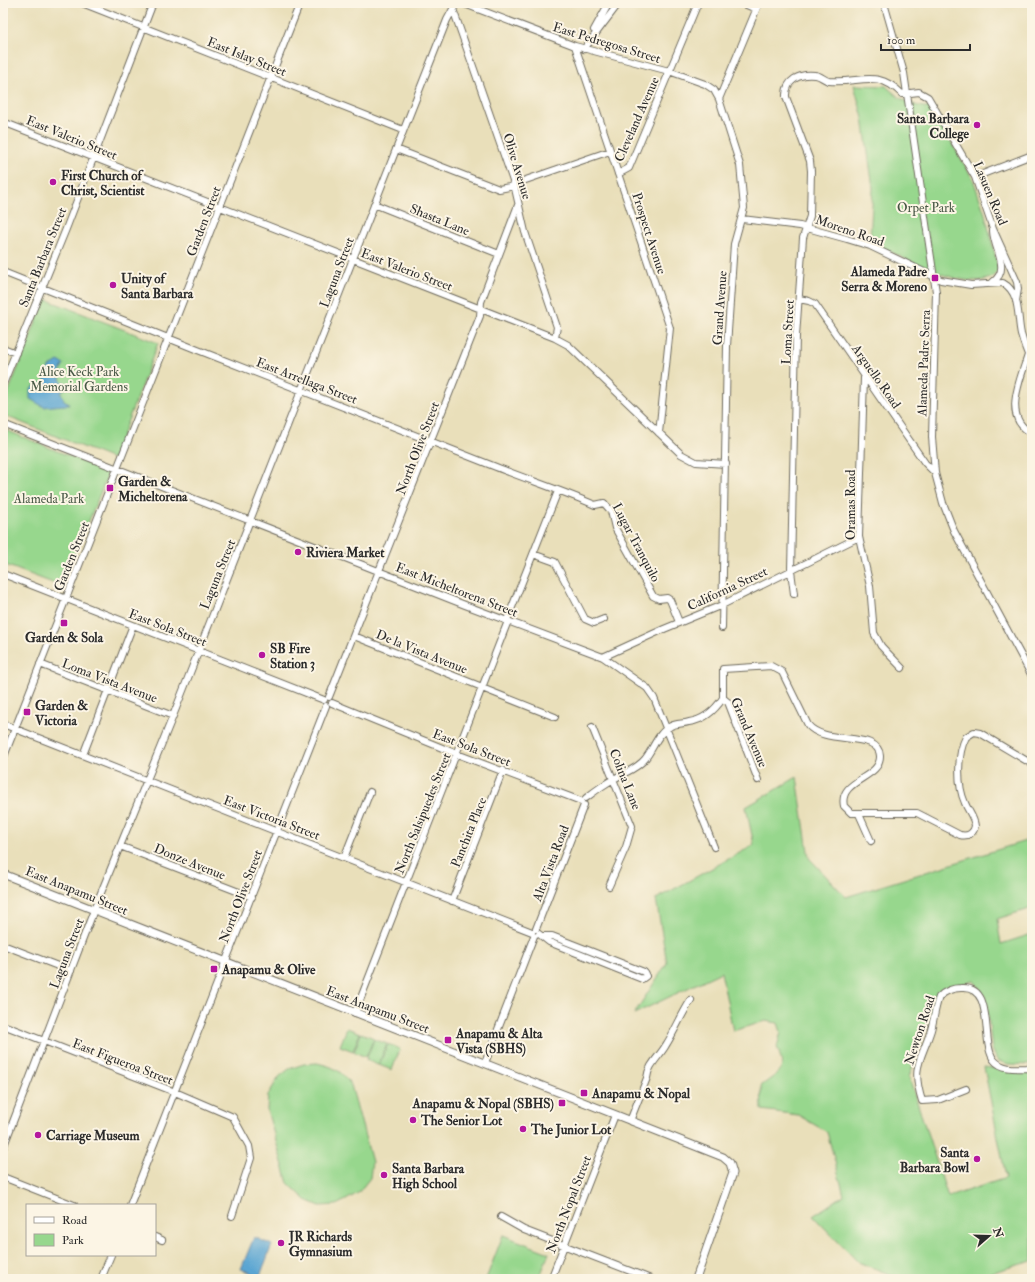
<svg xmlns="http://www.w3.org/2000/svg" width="1035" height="1282" font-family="'IM FELL Double Pica',serif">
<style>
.green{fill:#97d78d;stroke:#61815c}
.water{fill:#5aa5d2;stroke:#42687e}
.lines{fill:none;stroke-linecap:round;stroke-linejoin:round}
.minor-casing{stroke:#6e6a5d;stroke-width:8}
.major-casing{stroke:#6e6a5d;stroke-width:9}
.minor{stroke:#fff;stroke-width:6}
.major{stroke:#fff;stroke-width:7}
.poi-dot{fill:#b5179e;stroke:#fcf5e5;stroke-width:1.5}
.labels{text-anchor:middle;stroke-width:4;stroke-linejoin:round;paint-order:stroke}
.street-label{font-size:13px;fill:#2b2b2b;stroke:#fcf5e5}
.poi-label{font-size:13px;font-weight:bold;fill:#2b2b2b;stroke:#fcf5e5;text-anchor:start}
.park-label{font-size:13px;fill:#465644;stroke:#fcf5e5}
</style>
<rect width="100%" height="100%" fill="#fcf5e5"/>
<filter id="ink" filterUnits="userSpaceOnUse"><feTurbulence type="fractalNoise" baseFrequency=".025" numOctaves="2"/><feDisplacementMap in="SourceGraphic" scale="8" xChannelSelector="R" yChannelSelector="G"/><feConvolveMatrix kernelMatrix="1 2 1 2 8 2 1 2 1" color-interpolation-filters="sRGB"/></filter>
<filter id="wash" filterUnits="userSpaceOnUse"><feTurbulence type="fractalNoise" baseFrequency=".012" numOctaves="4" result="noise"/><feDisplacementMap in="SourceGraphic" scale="16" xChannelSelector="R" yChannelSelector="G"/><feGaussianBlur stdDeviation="0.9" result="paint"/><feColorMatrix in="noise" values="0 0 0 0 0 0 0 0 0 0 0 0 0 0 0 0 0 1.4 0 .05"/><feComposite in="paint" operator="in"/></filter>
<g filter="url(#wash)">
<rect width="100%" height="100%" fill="#e9dfba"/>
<path class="green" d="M854,85L886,86C900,100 911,106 931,108L973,179L985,214L999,271C976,301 897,254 870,241L873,188L863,118Z
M45,299L158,343L113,459L3,415V406Z
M3,429L109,472L63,584L58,585L3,564Z
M797,777L809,858L846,897L1032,839V908L997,919L1001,944L1032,934V1065L1008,1064L997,1060L992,1049L986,997L974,981L940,989L909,1077L948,1197L1006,1178L984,1067L1032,1073V1261L968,1279H902L858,1262L813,1216L844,1195L827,1132L798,1115L762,1110L761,1086C781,1070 787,1073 777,1047L781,1032L778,1023L765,1021L733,1031L721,972L634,1014L667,963L656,899L754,845L746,807Z
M347,1028L360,1033L353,1051L340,1046Z
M361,1033L374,1038L366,1057L354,1052Z
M374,1039L387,1044L378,1065L366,1060Z
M388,1044L400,1049L392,1070L379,1065Z
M317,1063C334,1067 341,1070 351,1085L372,1162L370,1178L358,1193L346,1200L336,1205L320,1206L306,1200L288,1183L267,1110L268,1095L279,1077L289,1069L304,1064Z
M503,1235L549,1253L539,1279H486Z"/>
<path class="water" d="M58,361L64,364C59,371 57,381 66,384L67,387L62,391L61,393L64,400L69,403V405C61,405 53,406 44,407L30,399V391L33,387L44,382L49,367Z
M254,1237L272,1245L260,1276L241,1269Z"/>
</g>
<g filter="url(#ink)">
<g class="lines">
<g class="minor-casing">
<path id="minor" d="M82,3L403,130
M457,3L453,9L514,184L525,232L557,327L555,338
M462,3L575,46L669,71L705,84L714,90L719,99
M742,3L756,9
M884,3L904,73L936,292L932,437L935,473L943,503L954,531L1032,676
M594,30L609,3
M575,46L670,328L659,433
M584,49L619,3
M3,122L555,338L568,345L681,454L696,462L726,464
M396,149L499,189L515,186
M618,174L629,168L698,3
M975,177L1032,155
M514,184L610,151
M374,204L499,254
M742,219L800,226L847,239L870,246L941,280L971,285L1003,283C1021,293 1017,317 1021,334C1024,345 1028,355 1032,364
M993,231C994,250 1011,269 993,282
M3,272C167,338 331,403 496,467C529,480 563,491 595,505L604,503L611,511L615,528L653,596L659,599L667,598L670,600L679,622
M799,299L809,301L815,304L925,463L935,473
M3,348L16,353
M1028,355C1021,378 1001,419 1032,433
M864,378L859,537L870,586L874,633L881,646L902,668
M3,384L66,229L153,3
M3,424L465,605L603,657L647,688L654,698L714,847
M533,554L555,562L585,619L594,623L604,619
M3,574L324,700
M794,594L791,571L796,336L803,238L810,216L811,171L810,161L786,97C785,80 800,73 815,75C820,75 824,80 829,81C860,84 876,68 902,94L919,92L928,97L975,177L993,229L1017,282L1018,289L1016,301
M507,620L558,491
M722,628L727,346L734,244L744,208L740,165L719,99L759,3
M354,636L482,687
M603,657L664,629L722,605L859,537
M40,664L173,716
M482,688L555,717
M329,697L480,316L481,302L518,205
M332,703L457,754L581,801
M3,724L532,932
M592,727L632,826L626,847L609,886
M83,755L133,625
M3,759L300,3
M758,780L728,702L723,698V669L771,666L782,672L808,725C825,746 879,730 880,756C881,779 838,779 844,806L851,813H917L960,835C968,837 974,833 975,826C974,817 968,811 965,803C957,785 957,754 966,737L974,732L980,733L1032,764
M586,798C595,791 604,784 614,779C625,772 637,769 645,759C654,748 657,733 671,726C676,723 683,724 689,722C704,720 715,710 723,698
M859,814L871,841
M120,846L252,897
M344,858L370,792
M452,901L503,770
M536,929L584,805
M539,934L549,942L642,979L646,976L644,972L552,936H542
M3,945L71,971
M355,1013L508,621
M3,1025L175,1092L233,1117L249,1146L251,1158L232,1216
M485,1063L534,936
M966,1089L938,1100L922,1101C911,1066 921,1061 931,1030C934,1019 935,1008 939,997C945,991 953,988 961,988C996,985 980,1042 994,1060C1003,1071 1019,1068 1032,1068
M630,1121L647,1078C648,1065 660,1056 666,1045C675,1031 681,1015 691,1000
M3,1148L94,910L173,716L447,20L453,9
M3,1177L74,1205
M130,1205L326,706
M501,1217L524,1230L651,1279
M155,1237L162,1240
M101,1279L111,1255
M551,1279L615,1115"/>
</g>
<g class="major-casing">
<path id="major" d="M3,874L723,1157L730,1163L733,1173L696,1279"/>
</g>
<use href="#minor" class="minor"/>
<use href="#major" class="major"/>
</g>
</g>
<g class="poi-dot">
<circle cx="977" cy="125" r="4"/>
<circle cx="53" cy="182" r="4"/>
<rect x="931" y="274" width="8" height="8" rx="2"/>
<circle cx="113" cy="285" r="4"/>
<rect x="106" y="484" width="8" height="8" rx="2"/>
<circle cx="298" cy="552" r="4"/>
<rect x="60" y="619" width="8" height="8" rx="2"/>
<circle cx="262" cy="655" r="4"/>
<rect x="23" y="708" width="8" height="8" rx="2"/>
<rect x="210" y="965" width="8" height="8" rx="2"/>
<rect x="444" y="1036" width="8" height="8" rx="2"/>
<rect x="580" y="1089" width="8" height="8" rx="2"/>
<rect x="558" y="1099" width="8" height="8" rx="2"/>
<circle cx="413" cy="1120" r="4"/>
<circle cx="523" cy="1129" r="4"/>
<circle cx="38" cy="1135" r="4"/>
<circle cx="977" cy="1159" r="4"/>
<circle cx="384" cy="1175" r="4"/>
<circle cx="281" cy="1243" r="4"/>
</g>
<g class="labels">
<g class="street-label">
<text transform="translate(607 42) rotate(17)" y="5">East Pedregosa Street</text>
<text transform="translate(247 56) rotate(22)" y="5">East Islay Street</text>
<text transform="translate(636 119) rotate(-66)" y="5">Cleveland Avenue</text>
<text transform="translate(72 137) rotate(22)" y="5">East Valerio Street</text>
<text transform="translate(518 166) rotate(73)" y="5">Olive Avenue</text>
<text transform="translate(991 193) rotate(67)" y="5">Lasuen Road</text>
<text transform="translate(440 219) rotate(22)" y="5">Shasta Lane</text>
<text transform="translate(203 221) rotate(-69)" y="5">Garden Street</text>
<text transform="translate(850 230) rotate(19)" y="5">Moreno Road</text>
<text transform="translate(650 233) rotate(72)" y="5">Prospect Avenue</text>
<text transform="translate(42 257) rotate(-68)" y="5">Santa Barbara Street</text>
<text transform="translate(407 269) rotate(21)" y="5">East Valerio Street</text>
<text transform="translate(336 272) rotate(-69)" y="5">Laguna Street</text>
<text transform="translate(719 308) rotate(-86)" y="5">Grand Avenue</text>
<text transform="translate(787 332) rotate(-87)" y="5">Loma Street</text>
<text transform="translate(923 363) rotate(-88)" y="5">Alameda Padre Serra</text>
<text transform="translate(877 376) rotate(55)" y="5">Arguello Road</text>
<text transform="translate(307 380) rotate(21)" y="5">East Arrellaga Street</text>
<text transform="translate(417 448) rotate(-69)" y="5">North Olive Street</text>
<text transform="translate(850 505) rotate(-90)" y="5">Oramas Road</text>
<text transform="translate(637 542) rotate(62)" y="5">Lugar Tranquilo</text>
<text transform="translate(71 556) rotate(-68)" y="5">Garden Street</text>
<text transform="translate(217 574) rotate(-68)" y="5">Laguna Street</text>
<text transform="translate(727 588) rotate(-25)" y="5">California Street</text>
<text transform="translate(457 589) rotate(21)" y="5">East Micheltorena Street</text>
<text transform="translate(168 627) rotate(21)" y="5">East Sola Street</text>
<text transform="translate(422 651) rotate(22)" y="5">De la Vista Avenue</text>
<text transform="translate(110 680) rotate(21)" y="5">Loma Vista Avenue</text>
<text transform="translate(750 732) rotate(67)" y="5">Grand Avenue</text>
<text transform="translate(472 747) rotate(21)" y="5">East Sola Street</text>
<text transform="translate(626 779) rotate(68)" y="5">Colina Lane</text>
<text transform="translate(422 813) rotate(-68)" y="5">North Salsipuedes Street</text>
<text transform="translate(272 817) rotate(21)" y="5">East Victoria Street</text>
<text transform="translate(468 832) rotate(-68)" y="5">Panchita Place</text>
<text transform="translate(190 861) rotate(22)" y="5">Donze Avenue</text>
<text transform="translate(550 863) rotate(-69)" y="5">Alta Vista Road</text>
<text transform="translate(77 890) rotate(22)" y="5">East Anapamu Street</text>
<text transform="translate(240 896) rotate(-69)" y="5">North Olive Street</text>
<text transform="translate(66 953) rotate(-69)" y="5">Laguna Street</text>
<text transform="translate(378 1009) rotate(21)" y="5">East Anapamu Street</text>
<text transform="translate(919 1030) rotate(-72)" y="5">Newton Road</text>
<text transform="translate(123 1061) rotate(21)" y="5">East Figueroa Street</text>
<text transform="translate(568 1204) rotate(-69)" y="5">North Nopal Street</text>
</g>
<g class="poi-label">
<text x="969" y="123" text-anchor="end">Santa Barbara<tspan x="969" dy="15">College</tspan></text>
<text x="61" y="180">First Church of<tspan x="61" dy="15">Christ, Scientist</tspan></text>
<text x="927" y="276" text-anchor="end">Alameda Padre<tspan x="927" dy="15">Serra &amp; Moreno</tspan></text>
<text x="121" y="283">Unity of<tspan x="121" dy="15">Santa Barbara</tspan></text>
<text x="118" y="486">Garden &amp;<tspan x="118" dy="15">Micheltorena</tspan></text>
<text x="306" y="557">Riviera Market</text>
<text x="64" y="642" text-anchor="middle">Garden &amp; Sola</text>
<text x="270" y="653">SB Fire<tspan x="270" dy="15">Station 3</tspan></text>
<text x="35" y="710">Garden &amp;<tspan x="35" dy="15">Victoria</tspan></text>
<text x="222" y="974">Anapamu &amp; Olive</text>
<text x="456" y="1038">Anapamu &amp; Alta<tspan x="456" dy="15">Vista (SBHS)</tspan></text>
<text x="592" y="1098">Anapamu &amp; Nopal</text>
<text x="554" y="1108" text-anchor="end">Anapamu &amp; Nopal (SBHS)</text>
<text x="421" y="1125">The Senior Lot</text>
<text x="531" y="1134">The Junior Lot</text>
<text x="46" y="1140">Carriage Museum</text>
<text x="969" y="1157" text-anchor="end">Santa<tspan x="969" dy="15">Barbara Bowl</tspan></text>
<text x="392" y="1173">Santa Barbara<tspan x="392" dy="15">High School</tspan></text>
<text x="289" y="1241">JR Richards<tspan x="289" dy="15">Gymnasium</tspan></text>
</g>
<g class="park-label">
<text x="926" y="212">Orpet Park</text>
<text x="79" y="376">Alice Keck Park<tspan x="79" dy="15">Memorial Gardens</tspan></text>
<text x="49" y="503">Alameda Park</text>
</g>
</g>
<rect width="1035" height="1282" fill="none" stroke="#fcf5e5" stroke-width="16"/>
<rect x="26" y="1204" width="130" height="52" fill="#fcf5e5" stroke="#a8a49b"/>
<rect x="34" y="1217" width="20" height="6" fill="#ffffff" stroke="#a8a49b"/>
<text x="62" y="1224" font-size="12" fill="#2b2b2b">Road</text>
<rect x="34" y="1234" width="20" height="12" fill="#97d78d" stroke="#a8a49b"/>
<text x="62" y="1244" font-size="12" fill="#2b2b2b">Park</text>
<g transform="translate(989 1236) rotate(70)" stroke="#fcf5e5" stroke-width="3" paint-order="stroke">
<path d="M0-3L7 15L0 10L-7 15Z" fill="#2b2b2b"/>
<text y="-6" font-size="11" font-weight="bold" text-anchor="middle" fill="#2b2b2b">N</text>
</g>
<path d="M881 44v6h89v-6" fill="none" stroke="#2b2b2b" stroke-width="2"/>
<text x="887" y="44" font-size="12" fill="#2b2b2b" stroke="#fcf5e5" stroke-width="3" paint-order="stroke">100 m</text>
</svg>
